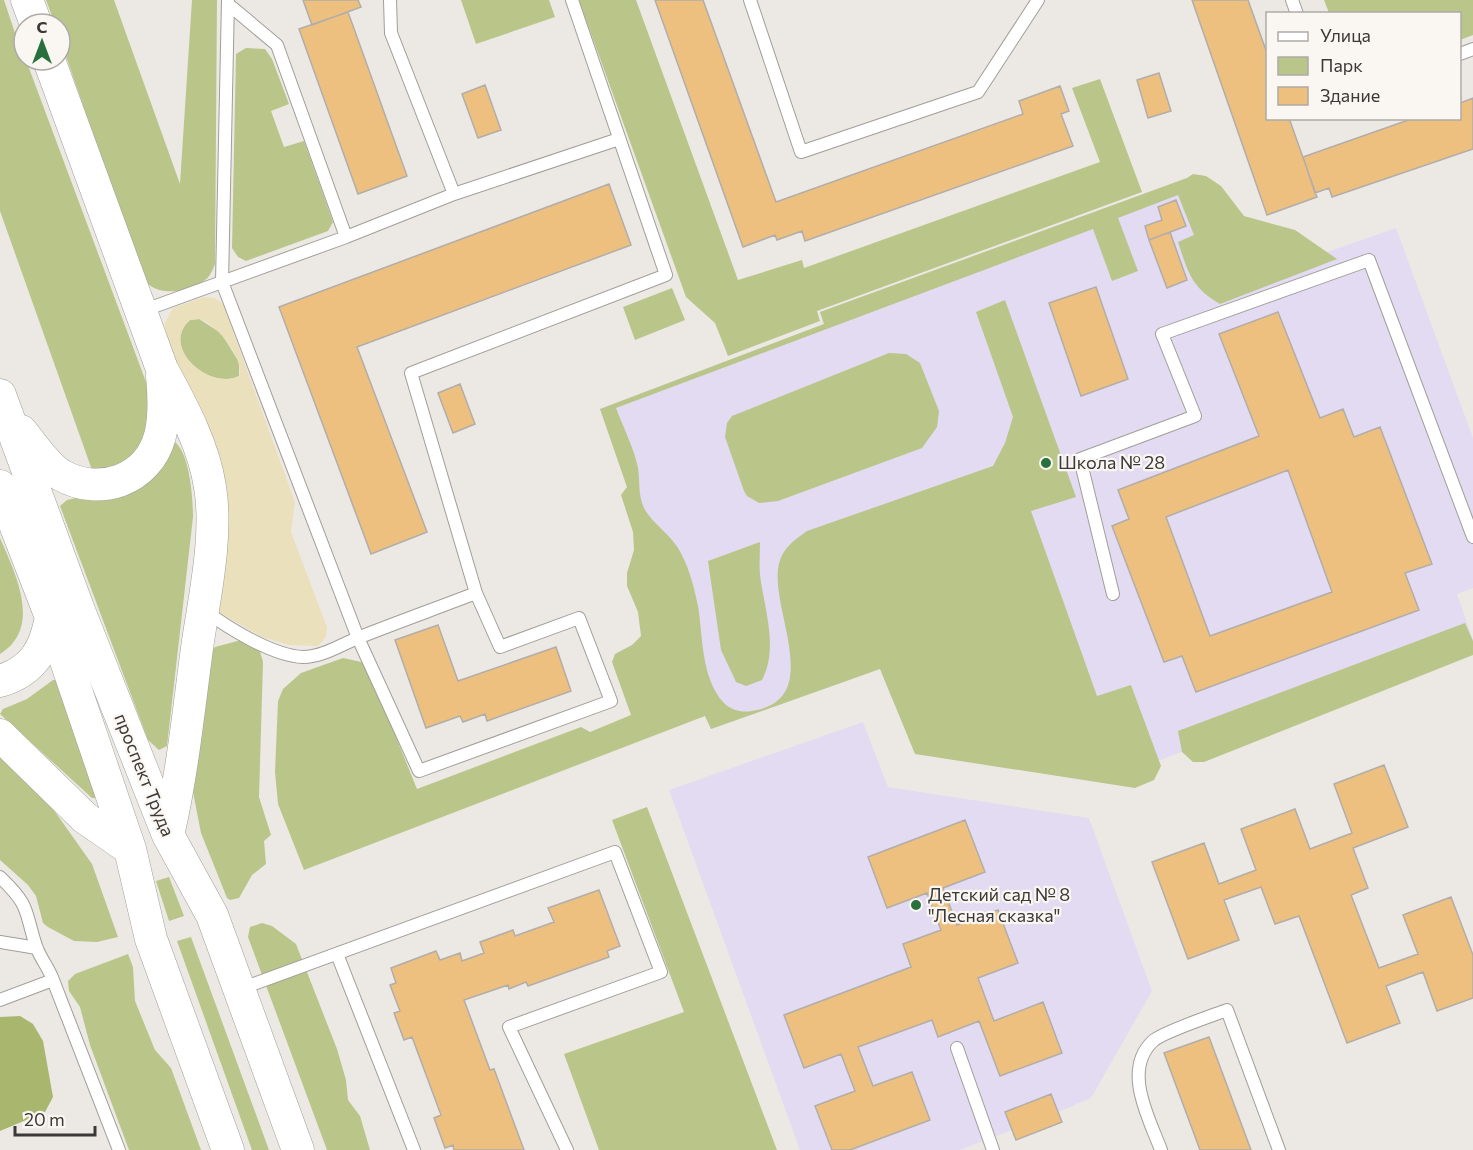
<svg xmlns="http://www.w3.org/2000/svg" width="1473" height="1150" font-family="Commissioner,sans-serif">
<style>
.education{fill:#e2dbf1}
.green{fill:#bac589}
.forest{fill:#a9b66d}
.sand{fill:#eae0bb;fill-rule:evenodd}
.building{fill:#eec080;stroke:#b1ada9;stroke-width:1.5;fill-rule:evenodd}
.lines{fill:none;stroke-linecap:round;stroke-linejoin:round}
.lane-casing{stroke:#a19e99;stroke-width:14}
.secondary-casing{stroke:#a19e99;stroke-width:33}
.lane{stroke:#fff;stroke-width:12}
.secondary{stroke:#fff;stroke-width:32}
.poi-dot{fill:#28703d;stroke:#faf6f1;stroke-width:2}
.labels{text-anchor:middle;stroke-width:4.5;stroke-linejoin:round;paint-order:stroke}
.poi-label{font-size:18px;fill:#3b3937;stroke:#faf6f1;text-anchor:start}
.street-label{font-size:18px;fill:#3b3937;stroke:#faf6f1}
</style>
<rect width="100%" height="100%" fill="#ece9e4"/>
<path class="education" d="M1187,178L1296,263L1396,228L1473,438V588L1457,594L1473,640L1108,780L891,697L880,669L711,729L600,409L824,324L820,312Z
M863,722L888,787L1089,818L1152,991L1091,1098L1058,1112L1062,1122L1016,1140L1012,1130L960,1150H800L669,790Z"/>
<path class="green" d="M0,0H4L24,60H26L149,390L151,435L131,465L92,470L0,211Z
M46,0H114L180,184L192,0H217L215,264C213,269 210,277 205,280C188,292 159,298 144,280L60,39V24H55Z
M461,0H549L555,17L476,44Z
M579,0H636L738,280L802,260L804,268L1100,162L1072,88L1100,79L1142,192L817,311L820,321L728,356L715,323L686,297Z
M1324,0H1473V35L1460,40V14L1329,13Z
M246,48L265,49L272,59L289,104L271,111L284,147L304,141L333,222L328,231L246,261L238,257L232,248L236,54Z
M1193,174L1206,176L1221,186L1244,216L1295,230L1337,259L1220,304C1191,287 1188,272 1178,242L1194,235L1178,195L1118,218L1138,271L1112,281L1093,229L616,408C623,427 634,448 638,468C640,481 638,496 644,508C650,520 663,529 671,539C686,555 694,585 698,606C703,637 701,677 723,702C730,710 742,713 752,711C829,699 765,603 780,560C785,546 796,539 807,531L993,466L1005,443L1013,417L976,312L1005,300L1076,497L1031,511L1097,696L1131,685L1161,766L1154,780L1135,788L915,754L880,669L711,729L705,716L304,870L278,804L275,772L278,701L283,689L301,673L343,658L366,663L417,789L581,727L590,732L631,715L612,662L615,654L632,645L641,636L638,612L627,586V573L634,550L633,532L621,495L627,487L600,409L824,324L820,312L1187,178Z
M672,288L685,320L635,340L623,307Z
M199,319L221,333L239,362V376C210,391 159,347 190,320Z
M889,353L906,354L920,363L939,411L937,427L922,448L778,501L759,503L747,496L744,491L725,437L727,423L732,416Z
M175,442C190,454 193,499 193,517L167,746L159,750L148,740L60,506L67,500L80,497L169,453Z
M0,538C15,573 43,628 0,654Z
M760,542C760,553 759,564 760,575C764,608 779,648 762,680L746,686L736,682L721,650L708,561Z
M1465,623L1473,641V655L1204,762H1193L1182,752L1178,731Z
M241,640L259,648L263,662L259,797L271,835L264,841L266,864L252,875L239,898L230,900L227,898L201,833L193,792L201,667L215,647Z
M53,680H59L98,798H92L0,714L3,709L27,699Z
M0,754L41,792L92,864L118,937L97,942L74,941L48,927L43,923L36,896L28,885L0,860Z
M647,807L777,1150H599L564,1054L684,1012L612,820Z
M169,877L184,916L169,921L156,881Z
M262,923L272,926L296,944L337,1049L346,1080L348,1100L360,1116L370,1150H327L248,937L250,927Z
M191,937L269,1150H252L177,941Z
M128,954L133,967L135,1001L155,1050L171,1068L201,1150H129L90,1045L80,1007L69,991L68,981L75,974Z"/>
<path class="forest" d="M20,1016L33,1024L43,1041L53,1097L45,1112L0,1131V1017Z"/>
<path class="sand" d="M204,297L215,298L223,304L295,502L291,532L327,627L326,637L318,646L289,645L262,637L220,613L213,601L221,529L165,332V323L173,308ZM199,319C216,323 245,359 239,376C210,391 159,348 190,320Z"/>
<path class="building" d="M303,0H358L361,7L312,25Z
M655,0H703L776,202L1023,114L1019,101L1060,86L1069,111L1061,114L1073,146L805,241L802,231L777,240L775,235L743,247Z
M1192,0H1248L1268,56V118H1289L1317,197L1267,215Z
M348,12L407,176L358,194L299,29Z
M1159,73L1171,111L1148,118L1137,80Z
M485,85L501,130L478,138L462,94Z
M1473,98V149L1332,197L1329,188L1315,193L1303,157L1414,118H1460V103Z
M609,184L631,245L357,347L427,532L371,554L279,307Z
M1176,200L1186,226L1149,240L1145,226L1162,220L1158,207Z
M1170,232L1187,280L1167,288L1149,240Z
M1096,287L1128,379L1081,396L1049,303Z
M1278,312L1320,418L1343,409L1354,437L1380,427L1432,564L1405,573L1419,610L1196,692L1182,656L1164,662L1112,526L1129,519L1118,490L1259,436L1219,334ZM1288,470L1332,592L1210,636L1166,517Z
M460,384L475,424L453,433L438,393Z
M438,625L458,681L556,647L571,691L487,721L485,714L463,722L460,716L426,728L395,640Z
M1384,765L1408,827L1353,848L1368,888L1351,895L1379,968L1418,954L1403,915L1451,897L1473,955V998L1437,1011L1423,972L1386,986L1400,1023L1347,1043L1299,916L1275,924L1261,887L1224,900L1239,940L1188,959L1152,862L1204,843L1219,884L1256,870L1241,829L1295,809L1310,849L1352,833L1334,784Z
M965,820L985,872L943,888L957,925L998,910L1018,963L978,978L994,1021L1043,1002L1062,1053L1000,1076L979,1021L938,1037L932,1020L858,1047L873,1086L912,1072L930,1120L850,1150H832L815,1106L855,1091L841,1054L804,1068L784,1015L911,967L903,944L941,930L927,893L887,908L868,857Z
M599,890L620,946L607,951L609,957L528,986L526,982L509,989L508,985L464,1000L490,1070L494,1069L524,1150H454L453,1145L445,1148L434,1118L441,1115L412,1037L404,1040L394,1013L400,1011L390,985L396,983L391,968L436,951L440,960L460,953L462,961L484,953L480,942L513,930L515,936L554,922L548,908Z
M1209,1037L1251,1150H1200L1164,1053Z
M1051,1094L1062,1122L1016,1140L1005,1112Z"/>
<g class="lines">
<g class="lane-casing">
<path id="lane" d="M390,0L391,33L454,194
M750,0L801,152L978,92L1038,0
M1292,0L1297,14
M228,4L277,45L346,237
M1460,54L1473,49
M142,311L346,237L454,194L619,139
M476,593L411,373L666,275L572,0
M1113,594L1080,459L1195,416L1162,334L1369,260L1473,537
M204,610C228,628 273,656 303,657C323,657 342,644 360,637C398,622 437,608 476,593L500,647L579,618L611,701L419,771L358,638L222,282L228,0
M0,877C31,907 24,909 36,946C40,958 49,968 53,980
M0,942L37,948
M337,954L414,1150
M240,989L615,852L661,972L509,1027L567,1150
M0,1000L53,980L119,1150
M957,1048L993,1150
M1161,1150C1149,1118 1122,1070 1153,1041C1163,1032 1211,1016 1227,1010L1279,1150"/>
</g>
<g class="secondary-casing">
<path id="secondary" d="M27,0L36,24
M49,60L162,369C182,406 204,446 210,487C218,534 205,595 198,641C189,706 183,771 168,835
M0,395L78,608L168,835L212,915L298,1150
M21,431C33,445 45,465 61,475C100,497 148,480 160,436C165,416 164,396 162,376
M0,486L51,617L130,849L151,939L228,1150
M0,681C33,671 45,650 51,617
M0,735L85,818L130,849"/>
</g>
<use href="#lane" class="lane"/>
<use href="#secondary" class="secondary"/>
</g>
<g class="poi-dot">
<circle cx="1046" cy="463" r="6"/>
<circle cx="916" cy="905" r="6"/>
</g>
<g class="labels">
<g class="poi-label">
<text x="1058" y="469">Школа № 28</text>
<text x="928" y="901">Детский сад № 8<tspan x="928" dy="21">"Лесная сказка"</tspan></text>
</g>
<g class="street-label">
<text transform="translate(144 775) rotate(68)" y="6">проспект Труда</text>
</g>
</g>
<rect x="1266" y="12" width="195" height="108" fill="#faf6f1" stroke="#aeaaa7" stroke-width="1.5"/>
<rect x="1278" y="32" width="30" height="9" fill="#ffffff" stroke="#aeaaa7" stroke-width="1.5"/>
<text x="1320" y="42" font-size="18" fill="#3b3937">Улица</text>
<rect x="1278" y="57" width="30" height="18" fill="#bac589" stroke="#aeaaa7" stroke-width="1.5"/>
<text x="1320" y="72" font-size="18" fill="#3b3937">Парк</text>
<rect x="1278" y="87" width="30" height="18" fill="#eec080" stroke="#aeaaa7" stroke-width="1.5"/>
<text x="1320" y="102" font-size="18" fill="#3b3937">Здание</text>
<g transform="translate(42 42)"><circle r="28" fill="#faf6f1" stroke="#aeaaa7" stroke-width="1.5"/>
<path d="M0-4.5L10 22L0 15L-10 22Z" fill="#28703d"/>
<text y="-9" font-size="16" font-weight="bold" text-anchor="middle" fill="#3b3937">С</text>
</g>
<path d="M15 1126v9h80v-9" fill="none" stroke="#3b3937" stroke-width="3"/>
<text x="24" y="1126" font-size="18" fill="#3b3937" stroke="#faf6f1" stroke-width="4.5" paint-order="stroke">20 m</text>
</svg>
